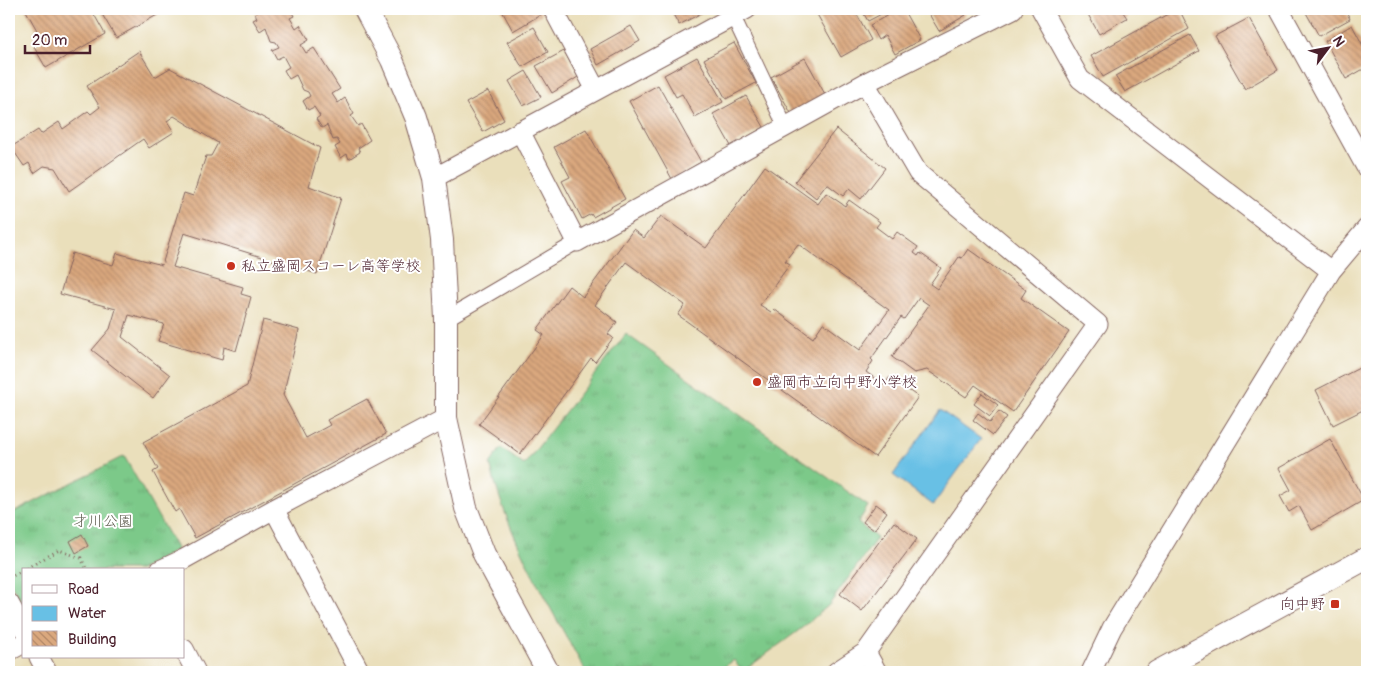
<svg xmlns="http://www.w3.org/2000/svg" width="1376" height="681" font-family="Pangolin,'Klee One',sans-serif">
<style>
.grass{fill:url(#grass-tufts);stroke:#63745a}
.water{fill:#68c0e5;stroke:#597088}
.building{fill:url(#building-back-hatch);fill-rule:evenodd}
.lines{fill:none;stroke-linecap:round;stroke-linejoin:round}
.pedestrian-casing{stroke:#82625d;stroke-width:16}
.minor-casing{stroke:#82625d;stroke-width:21}
.tertiary-casing{stroke:#82625d;stroke-width:24}
.path{stroke:#82625d;stroke-width:3;stroke-dasharray:1 4;stroke-linecap:butt}
.pedestrian{stroke:#fff;stroke-width:14}
.minor{stroke:#fff;stroke-width:19}
.tertiary{stroke:#fff;stroke-width:22}
.poi-dot{fill:#c8321e;stroke:#fff;stroke-width:2}
.labels{text-anchor:middle;stroke-width:4;stroke-linejoin:round;paint-order:stroke}
.poi-label{font-size:15px;fill:#4a1f2b;stroke:#fff;text-anchor:start}
.park-label{font-size:15px;fill:#5c5a4c;stroke:#fff}
</style>
<defs>
<pattern id="grass-tufts" width="24" height="20" patternUnits="userSpaceOnUse" patternTransform="scale(1.25)"><rect width="24" height="20" fill="#7cc989"/><path d="M3 7l-1-3M5 7V3M7 7l1-3M15 17l-1-3M17 17v-4M19 17l1-3" fill="none" stroke="#6dac76"/></pattern>
<pattern id="building-back-hatch" width="6" height="6" patternUnits="userSpaceOnUse" patternTransform="scale(1.25)"><rect width="6" height="6" fill="#daa87e"/><path d="M-1 5l2 2M0 0l6 6M5-1l2 2" fill="none" stroke="#b38867"/></pattern>
</defs>
<rect width="100%" height="100%" fill="#fff"/>
<filter id="ink" filterUnits="userSpaceOnUse"><feTurbulence type="fractalNoise" baseFrequency=".02" numOctaves="2"/><feDisplacementMap in="SourceGraphic" scale="10" xChannelSelector="R" yChannelSelector="G"/><feConvolveMatrix kernelMatrix="1 2 1 2 8 2 1 2 1" color-interpolation-filters="sRGB"/></filter>
<filter id="wash" filterUnits="userSpaceOnUse"><feTurbulence type="fractalNoise" baseFrequency=".0096" numOctaves="4" result="noise"/><feDisplacementMap in="SourceGraphic" scale="20" xChannelSelector="R" yChannelSelector="G"/><feGaussianBlur stdDeviation="1.12" result="paint"/><feColorMatrix in="noise" values="0 0 0 0 0 0 0 0 0 0 0 0 0 0 0 0 0 1.4 0 .05"/><feComposite in="paint" operator="in"/></filter>
<g filter="url(#wash)">
<rect width="100%" height="100%" fill="#eadfbb"/>
<path class="grass" d="M626,334L868,506L858,523L877,538L829,605L802,628L742,672L734,660L717,672H586C549,605 508,539 490,464L501,448L524,465Z
M124,456L177,550L140,570H24V607L9,580V515Z"/>
<path class="water" d="M940,410L981,439L933,505L893,475Z"/>
<g id="blocks">
<path class="building" d="M25,9H91L105,34L46,68L34,47L43,41Z
M99,9H168L116,38Z
M262,9L270,10L290,9L294,16L290,18L296,28L300,25L309,40L301,45L306,53L314,48L340,89L332,94L338,103L345,98L354,114L351,116L358,126L361,124L370,140L358,148L360,152L349,159L347,154L341,158L335,147L340,144L337,139L333,140L327,125L322,128L316,119L320,116L314,107L308,110L303,101L310,96L308,92L303,90L296,75L289,79L284,70L289,67L283,56L277,59L272,50L279,47L276,42L271,41L266,27L260,31L253,20L257,18L255,13Z
M501,9H539L542,14L513,31Z
M670,9H709L679,25Z
M814,9H854L871,40L841,57Z
M861,9H891L868,21Z
M899,9H903L920,40L895,54L885,35L878,40L870,25Z
M926,9H962L966,15L939,31Z
M1085,9H1121L1127,18L1099,34Z
M1177,9H1179L1189,29L1103,77L1091,56Z
M1304,9H1345L1350,19L1319,36Z
M1249,18L1278,70L1245,89L1215,36Z
M1352,25L1367,53V67L1346,79L1325,41Z
M631,26L640,41L598,65L590,49Z
M534,27L548,52L522,67L507,42Z
M1190,35L1199,51L1125,92L1115,76Z
M734,43L756,83L726,99L704,59Z
M139,51L155,77L170,68L320,148L309,186L341,198L317,274L184,233L173,267L243,287L241,294L251,297L236,351L224,347L222,360L158,341L164,324L129,315L122,337L170,375L153,398L92,350L110,329L116,309L60,294L72,253L113,265L117,253L162,265L184,193L193,196L206,156H211L218,143L174,116L167,121L174,132L149,148L143,139L69,191L55,168L44,166L34,173L29,163L24,166L11,147L38,130L41,134L59,122L63,129L88,111L91,114L100,107L87,86Z
M564,51L578,77L552,93L536,66Z
M697,57L723,102L695,117L682,94L676,97L664,75Z
M805,58L826,96L792,115L771,77Z
M526,71L541,97L523,106L509,81Z
M658,85L701,162L672,179L629,101Z
M488,91L504,120L483,132L466,103Z
M746,96L764,127L731,146L713,114Z
M586,129L625,199L593,217L591,214L582,219L562,181L570,177L554,147Z
M836,129L885,168L861,199L849,189L843,196L827,184L816,198L795,181Z
M765,166L818,204L826,193L845,206L849,200L880,222L876,227L892,239L897,232L918,247L914,253L918,256L920,253L941,268L930,284L937,289L959,257L962,258L968,249L1026,290L1021,298L1069,332L1013,412L975,385L966,397L927,370L914,373L892,357L929,305L919,298L904,319L901,317L871,359L873,361L866,372L884,385L890,377L918,397L875,457L678,315L685,305L626,262L595,305L617,322L608,334L613,338L595,362L591,358L520,454L479,424L544,335L537,330L569,286L583,297L633,230L644,238L661,216L706,248ZM798,244L889,310L860,350L823,323L813,338L774,309L771,312L760,305L790,264L785,261Z
M263,320L299,330L283,395L306,438L330,425L327,420L367,399L386,434L195,538L179,509L175,512L153,472L158,469L143,442L247,386Z
M1367,364V408L1333,425L1316,390Z
M982,393L998,405L990,416L974,404Z
M999,411L1007,417L993,435L973,420L978,413L990,422Z
M1330,439L1364,500L1312,530L1299,506L1289,512L1280,496L1291,490L1279,468Z
M876,504L887,512L874,530L863,522Z
M894,522L917,539L862,611L840,594Z
M82,534L88,546L76,553L70,541Z"/>
</g>
</g>
<g filter="url(#ink)">
<use href="#blocks" fill-opacity="0" stroke="#82625d" stroke-width="1"/>
<g class="lines">
<g class="pedestrian-casing">
<path id="pedestrian" d="M733,16L786,128
M446,319L577,242"/>
</g>
<g class="minor-casing">
<path id="minor" d="M553,9L596,90
M1041,9L1080,79L1331,271
M1279,9L1367,169
M520,131L577,242L865,83L1013,9
M434,178L747,9
M274,509L360,672
M160,570L184,559L274,509L446,418
M9,603L24,630
M184,649L196,672
M9,651L24,643
M866,652L877,672
M39,657L47,672
M836,672L866,652L1098,324L918,173L865,83
M1091,672L1112,628L1331,271L1367,228"/>
</g>
<g class="tertiary-casing">
<path id="tertiary" d="M365,9L392,60L416,117L434,178L442,240L446,319V418L466,508L484,554L548,672
M1157,672L1367,558"/>
</g>
<path class="path" d="M9,578L59,550L81,558L87,570"/>
<use href="#pedestrian" class="pedestrian"/>
<use href="#minor" class="minor"/>
<use href="#tertiary" class="tertiary"/>
</g>
</g>
<g class="poi-dot">
<circle cx="231" cy="266" r="5"/>
<circle cx="757" cy="382" r="5"/>
<rect x="1330" y="599" width="10" height="10" rx="2.5"/>
</g>
<g class="labels">
<g class="poi-label">
<text x="241" y="271">私立盛岡スコーレ高等学校</text>
<text x="767" y="387">盛岡市立向中野小学校</text>
<text x="1325" y="609" text-anchor="end">向中野</text>
</g>
<g class="park-label">
<text x="103" y="526">才川公園</text>
</g>
</g>
<rect width="1376" height="681" fill="none" stroke="#fff" stroke-width="30"/>
<rect x="22" y="568" width="162" height="90" fill="#ffffff" stroke="#b7a5aa"/>
<rect x="32" y="585" width="25" height="8" fill="#ffffff" stroke="#b7a5aa"/>
<text x="68" y="594" font-size="15" fill="#4a1f2b">Road</text>
<rect x="32" y="606" width="25" height="15" fill="#68c0e5" stroke="#b7a5aa"/>
<text x="68" y="618" font-size="15" fill="#4a1f2b">Water</text>
<rect x="32" y="631" width="25" height="15" fill="url(#building-back-hatch)" stroke="#b7a5aa"/>
<text x="68" y="644" font-size="15" fill="#4a1f2b">Building</text>
<g transform="translate(1328 48) rotate(58)" stroke="#ffffff" stroke-width="4" paint-order="stroke">
<path d="M0-4L9 19L0 12L-9 19Z" fill="#4a1f2b"/>
<text y="-8" font-size="14" font-weight="bold" text-anchor="middle" fill="#4a1f2b">N</text>
</g>
<path d="M25 45v8h65v-8" fill="none" stroke="#4a1f2b" stroke-width="2.5"/>
<text x="32" y="45" font-size="15" fill="#4a1f2b" stroke="#ffffff" stroke-width="4" paint-order="stroke">20 m</text>
</svg>
